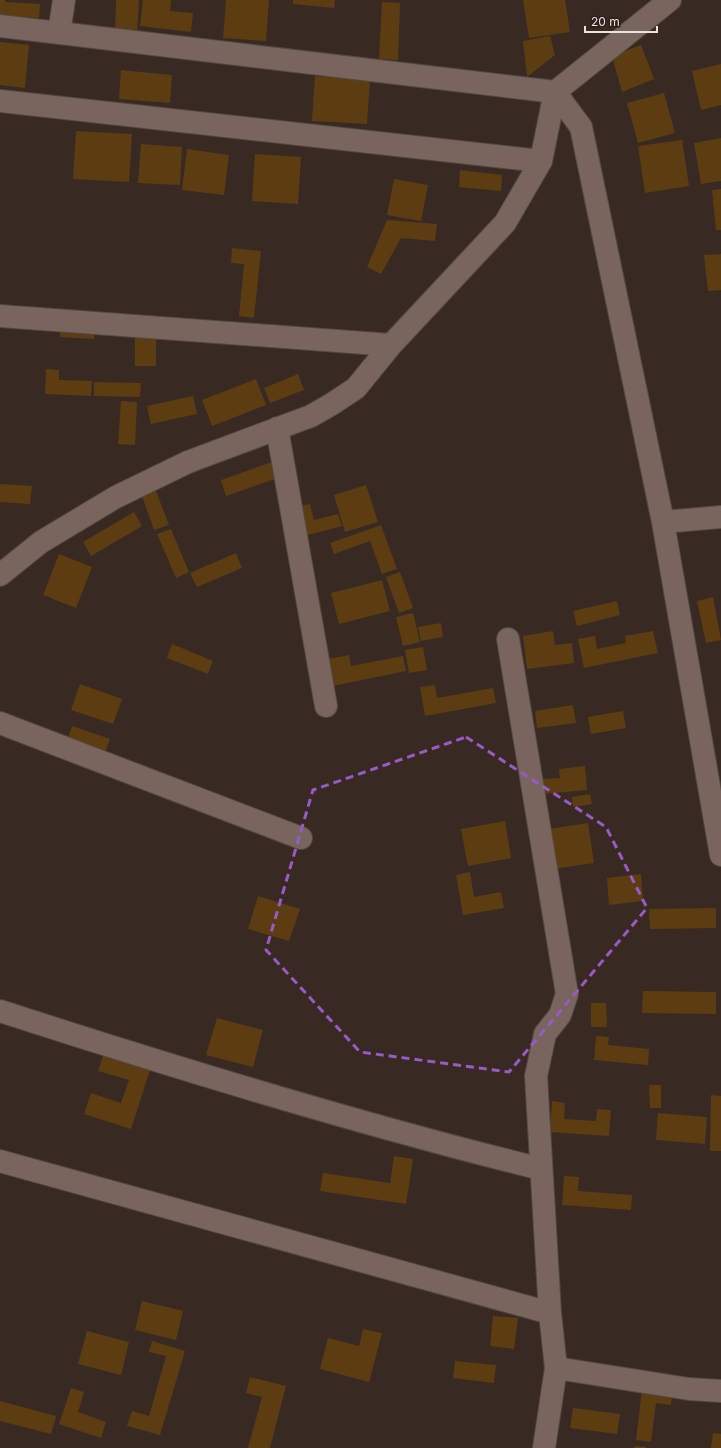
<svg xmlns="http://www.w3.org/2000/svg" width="721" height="1448" font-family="Inter,sans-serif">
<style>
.building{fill:#5c3d12}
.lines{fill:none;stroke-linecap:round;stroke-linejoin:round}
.minor-casing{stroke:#554743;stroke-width:24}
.minor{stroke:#78655e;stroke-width:22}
.marked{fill:none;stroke:#985ac7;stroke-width:3;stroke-dasharray:8 5;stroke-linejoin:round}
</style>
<rect width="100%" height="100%" fill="#392923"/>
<path class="building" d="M0,0H5V2L40,4L39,18L0,16Z
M116,0H139L137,32L115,30Z
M143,0H171L170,11L193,13L191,32L140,26Z
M226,0H269L266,41L223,38Z
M293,0H335L334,8L293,4Z
M523,0H565L570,32L529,38Z
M382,2L400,3L398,60L379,59Z
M550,36L555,55L527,77L523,41Z
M0,42L29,45L25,88L0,85Z
M641,45L654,79L622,92L612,56Z
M721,64V105L701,110L692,71Z
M121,70L172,75L170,103L119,99Z
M315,76L370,79L367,124L312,121Z
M664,93L675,133L638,143L627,103Z
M76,131L132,134L129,182L73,179Z
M721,138V181L701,184L694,143Z
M682,140L689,186L645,193L638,146Z
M141,144L182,147L180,185L138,183Z
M187,149L229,155L224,195L182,190Z
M255,154L301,157L298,204L252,201Z
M460,170L502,175L501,191L459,187Z
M394,179L428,185L421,221L387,215Z
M721,189V230H716L712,190Z
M387,220L437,224L435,241L401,238L381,274L367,267Z
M232,248L261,251L254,318L239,316L244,264L231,263Z
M721,254V290L708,291L704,255Z
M61,324L95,326L94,339L60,337Z
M135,331H156V366H135Z
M46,369L59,370V380L92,381L91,396L45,394Z
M298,374L304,390L270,403L264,388Z
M256,379L266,405L212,426L202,400Z
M94,382L141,383L140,397L94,396Z
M193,396L197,414L151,424L147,406Z
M121,401L137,402L135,445L118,444Z
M272,462L278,478L226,496L221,480Z
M0,484L32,486L30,504L0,502Z
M366,485L378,522L345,532L334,495Z
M156,491L169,525L154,530L142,496Z
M310,504L314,520L338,514L342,526L304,536L296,507Z
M134,512L142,526L91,556L83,542Z
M381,525L397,569L382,574L370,541L334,554L330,543Z
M171,529L189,572L176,578L157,534Z
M236,553L242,568L197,587L190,573Z
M59,554L92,567L76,608L43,595Z
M400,572L413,608L399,613L386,577Z
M382,580L390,611L339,624L331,593Z
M713,597L721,640L706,643L697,601Z
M617,601L620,615L577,626L573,611Z
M413,613L420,642L403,646L396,617Z
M441,623L443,637L421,641L418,627Z
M553,631L555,645L572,643L574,663L527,669L523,636Z
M653,631L658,653L584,668L578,639L595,636L597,649L626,643L625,636Z
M172,644L213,661L208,674L167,658Z
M423,647L427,670L409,673L405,650Z
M349,655L351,666L403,656L406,671L333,686L328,659Z
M80,684L122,699L113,724L71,710Z
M435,685L437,698L493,688L496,703L425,716L420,687Z
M573,705L576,723L537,728L535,711Z
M623,711L626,728L591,734L588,717Z
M72,726L110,739L104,756L66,743Z
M585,766L587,790L544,794L542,779L560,778L559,769Z
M590,794L592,804L573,807L572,797Z
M505,821L511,858L468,866L461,829Z
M588,823L594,863L553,869L548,829Z
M470,872L474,897L501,892L504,908L463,915L456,875Z
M641,874L643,901L609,905L607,878Z
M258,896L300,909L289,941L248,929Z
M716,908V928L650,929L649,909Z
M643,991L716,992V1014L642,1013Z
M591,1003H606L607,1027H591Z
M217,1018L263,1030L253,1067L206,1055Z
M596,1036L609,1037L608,1045L649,1049L648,1065L594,1060Z
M104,1053L151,1067L131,1129L84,1114L91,1093L121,1103L129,1080L98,1071Z
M649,1085H661V1108H650Z
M711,1095L721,1096V1151H710Z
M552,1101L565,1103L564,1119L596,1121L597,1109L611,1110L609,1136L550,1132Z
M658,1113L707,1117L705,1144L656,1140Z
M394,1156L413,1159L406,1204L320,1191L323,1173L390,1183Z
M564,1176L579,1177L578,1191L632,1195L631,1210L562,1205Z
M142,1301L183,1311L176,1340L135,1330Z
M493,1316L518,1318L514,1349L490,1346Z
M363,1329L382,1333L369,1382L320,1369L328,1338L359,1346Z
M87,1331L129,1342L121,1375L78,1364Z
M152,1341L185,1351L160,1435L127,1426L132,1411L149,1416L166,1356L149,1352Z
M455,1361L496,1365L494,1383L453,1378Z
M250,1377L286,1386L270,1448H248L262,1397L246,1393Z
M71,1388L84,1392L78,1412L106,1422L101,1438L59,1424Z
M642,1390L672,1393L671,1405L656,1403L651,1442L636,1440Z
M0,1401L56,1416L51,1434L0,1421Z
M573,1408L620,1414L617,1434L570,1428Z
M713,1433L721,1434V1448H711Z
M634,1446L646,1447V1448H634Z"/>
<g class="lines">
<g class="minor-casing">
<path id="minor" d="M0,26L555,92L581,127L663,522L721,855
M59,33L64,0
M0,101L541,161
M0,316L391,345
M277,428L326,706
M663,522L721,517
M0,575L41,542L116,497L188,462L311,416L332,404L356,388L391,345L505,223L541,161L555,92L670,0
M508,639L567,994L560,1015L545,1034L536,1076L550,1313L556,1368L544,1448
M0,723L301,838
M0,1011C179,1069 359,1124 541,1169
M0,1161L550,1313
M556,1368L689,1389L721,1391"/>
</g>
<use href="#minor" class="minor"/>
</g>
<path class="marked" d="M466,737L606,827L647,908L509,1072L360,1052L266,950L313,790Z"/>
<path d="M585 26v6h72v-6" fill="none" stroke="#ede2de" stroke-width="2"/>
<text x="591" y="26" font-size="12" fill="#ede2de" stroke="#2f1f1a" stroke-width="3" paint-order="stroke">20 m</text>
</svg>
